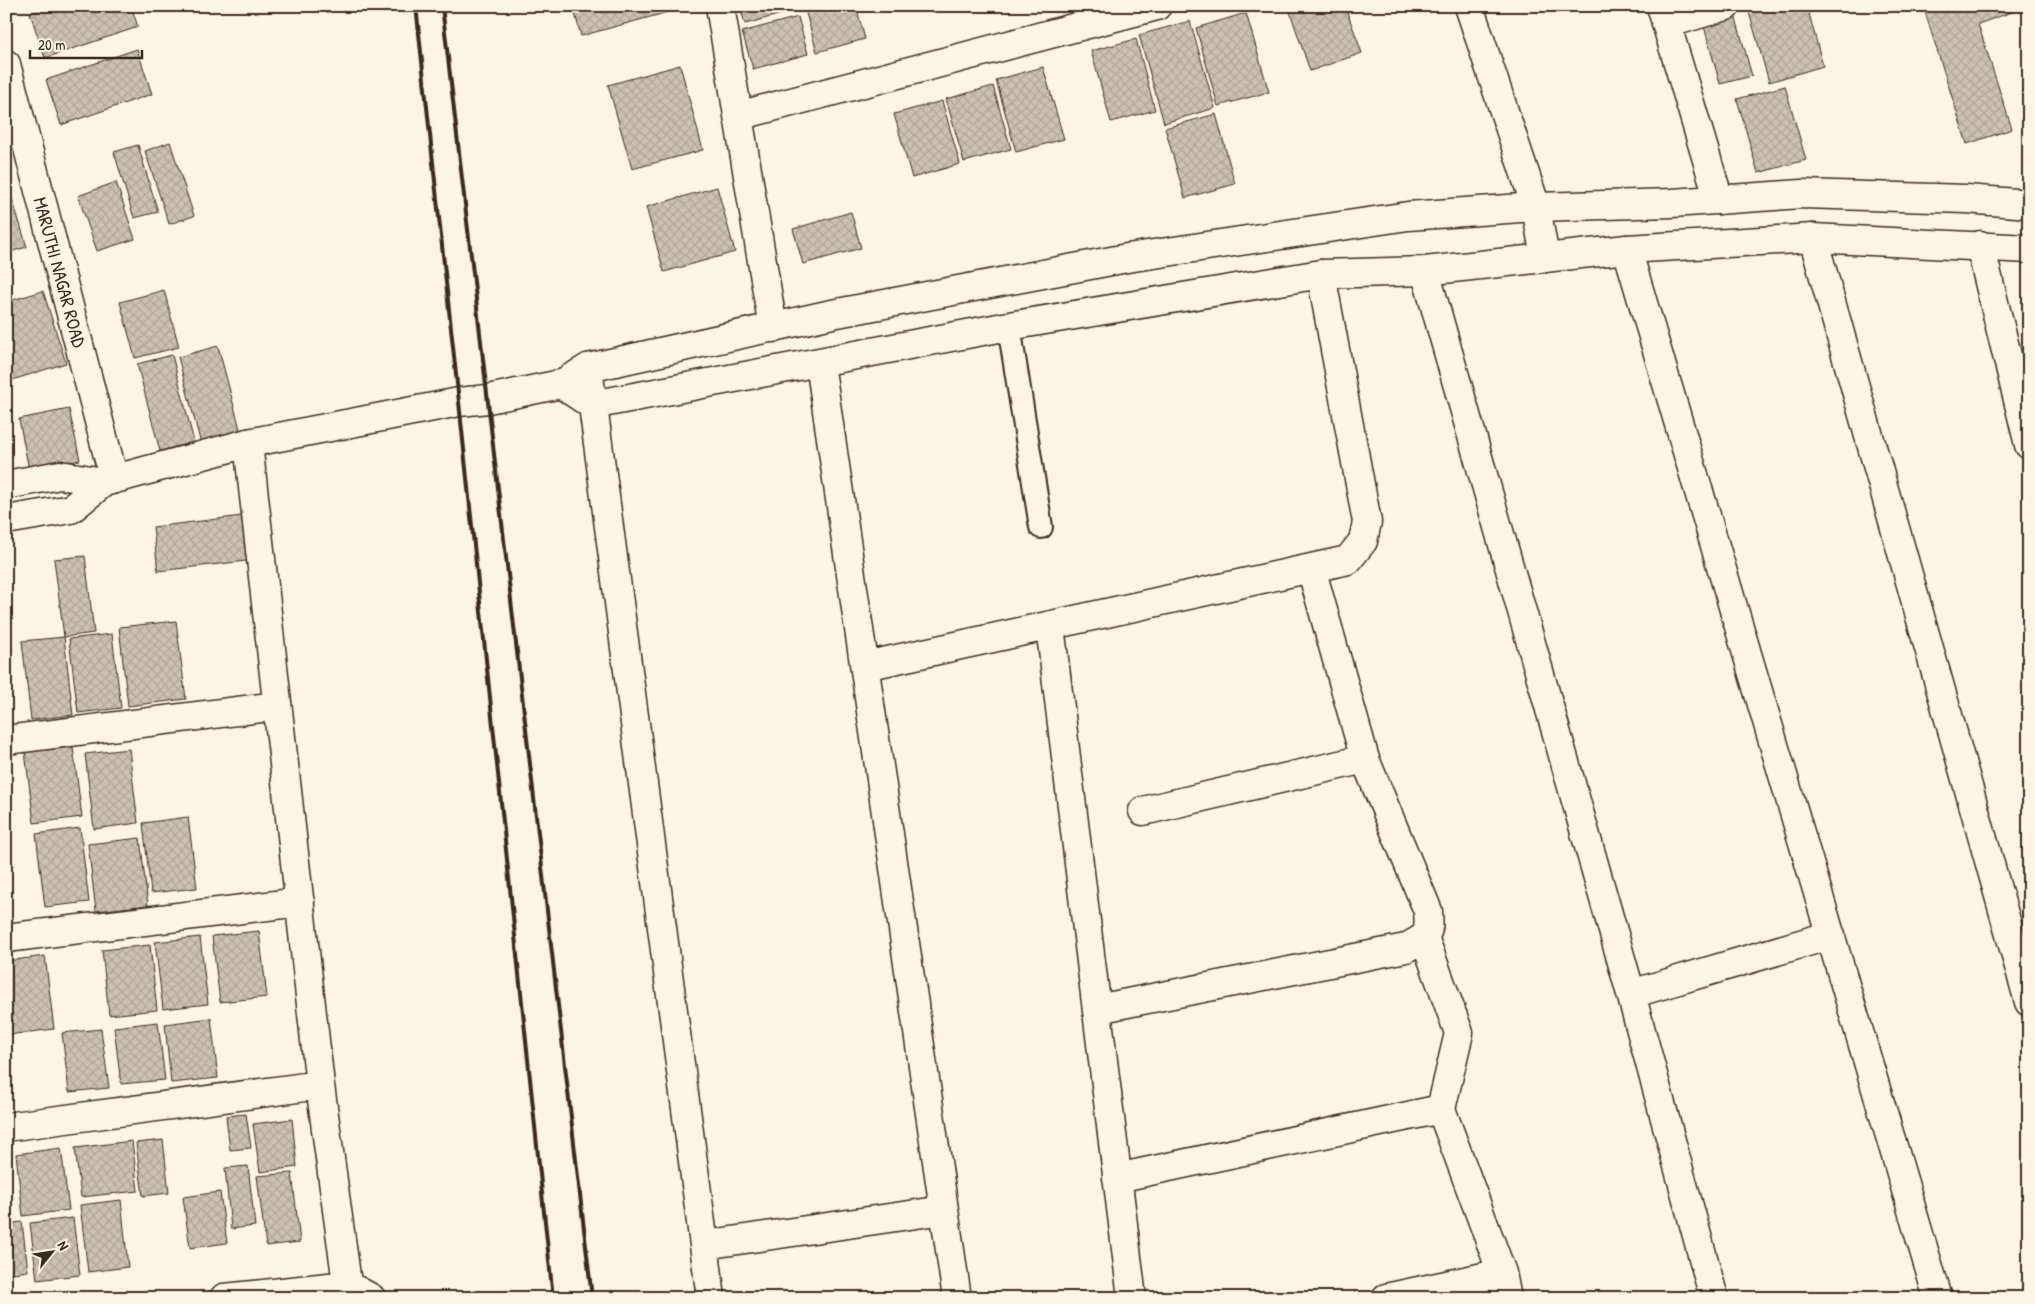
<svg xmlns="http://www.w3.org/2000/svg" width="2035" height="1304" font-family="'Patrick Hand',sans-serif">
<style>
.building{fill:url(#building-cross-hatch);stroke:#3b2a1e}
.lines{fill:none;stroke-linecap:round;stroke-linejoin:round}
.service-casing{stroke:#3b2a1e;stroke-width:26}
.minor-casing{stroke:#3b2a1e;stroke-width:31}
.tertiary-casing{stroke:#3b2a1e;stroke-width:31}
.service{stroke:#fcf5e5;stroke-width:22}
.minor{stroke:#fcf5e5;stroke-width:28}
.tertiary{stroke:#fcf5e5;stroke-width:28}
.rail{stroke:#3b2a1e;stroke-width:4}
.labels{text-anchor:middle;stroke-width:4;stroke-linejoin:round;paint-order:stroke}
.street-label{font-size:19px;fill:#3b2a1e;stroke:#fcf5e5}
</style>
<defs>
<pattern id="building-cross-hatch" width="8" height="8" patternUnits="userSpaceOnUse" patternTransform="scale(1.25)"><rect width="8" height="8" fill="#ccc2b3"/><path d="M0 0l8 8M0 8l8-8" fill="none" stroke="#b0a79a"/></pattern>
</defs>
<rect width="100%" height="100%" fill="#fcf5e5"/>
<filter id="ink" filterUnits="userSpaceOnUse"><feTurbulence type="fractalNoise" baseFrequency=".02" numOctaves="2"/><feDisplacementMap in="SourceGraphic" scale="10" xChannelSelector="R" yChannelSelector="G"/><feConvolveMatrix kernelMatrix="1 2 1 2 8 2 1 2 1" color-interpolation-filters="sRGB"/></filter>
<g filter="url(#ink)">
<path class="building" d="M50,6H131L138,27L45,58L30,13Z
M573,6H682L683,8L581,36Z
M740,6H799L800,9L745,24Z
M804,6H856L865,39L817,52Z
M1288,6H1345L1362,53L1310,71Z
M1770,6H1807L1823,66L1769,82L1749,12Z
M1923,6H2029L1978,24L2012,129L1967,144Z
M1734,11L1752,76L1720,84L1702,19Z
M1246,13L1269,92L1218,106L1196,28Z
M798,17L808,54L753,69L742,32Z
M1190,21L1215,108L1164,123L1139,35Z
M1136,39L1155,110L1111,122L1091,51Z
M137,49L152,94L61,125L46,80Z
M680,65L703,150L632,169L608,85Z
M1043,67L1064,139L1016,152L996,80Z
M993,86L1011,149L964,162L946,99Z
M1785,86L1806,160L1758,173L1737,99Z
M942,101L960,164L912,178L894,114Z
M1216,114L1235,184L1185,198L1165,128Z
M170,142L194,216L169,224L145,151Z
M138,145L158,212L134,218L114,152Z
M116,182L135,239L97,251L78,196Z
M717,187L735,252L664,272L646,207Z
M12,198L27,247L6,253V200Z
M851,212L861,248L803,264L793,229Z
M164,290L179,347L135,358L120,302Z
M43,291L66,363L6,382V302Z
M218,346L241,433L201,444L178,357Z
M172,355L194,442L160,451L137,364Z
M69,409L80,460L29,470L19,419Z
M250,515L255,560L158,571L153,527Z
M85,556L94,633L64,637L54,559Z
M6,588L12,635L6,636Z
M176,621L186,699L128,706L119,627Z
M112,634L121,708L78,713L69,639Z
M64,637L73,715L31,720L22,641Z
M73,747L82,817L34,823L25,752Z
M129,749L138,823L94,829L85,754Z
M188,817L197,888L151,893L143,823Z
M80,828L89,902L45,907L36,834Z
M140,838L148,905L96,911L88,844Z
M259,931L267,997L220,1002L212,936Z
M200,937L208,1004L163,1009L155,942Z
M150,945L157,1010L109,1015L102,950Z
M45,956L54,1029L8,1035L6,961Z
M211,1018L218,1078L171,1083L165,1024Z
M158,1022L165,1080L121,1084L114,1027Z
M101,1029L109,1088L69,1092L62,1033Z
M246,1114L251,1148L230,1150L226,1116Z
M292,1119L297,1167L260,1172L253,1124Z
M163,1140L169,1193L143,1196L136,1143Z
M132,1141L138,1191L81,1197L75,1148Z
M61,1148L69,1210L23,1216L16,1154Z
M248,1166L255,1226L231,1229L225,1168Z
M292,1173L300,1242L266,1246L257,1176Z
M220,1192L227,1243L190,1248L183,1197Z
M121,1200L128,1267L88,1272L80,1205Z
M73,1218L80,1275L37,1280L30,1223Z
M22,1222L28,1271L6,1274V1224Z"/>
<g class="lines">
<g class="service-casing">
<path id="service" d="M1009,326L1041,527"/>
</g>
<g class="minor-casing">
<path id="minor" d="M720,6L773,328
M1469,6L1536,207L1545,258
M1661,6L1719,200
M1666,24L1726,6
M6,64L114,479
M738,116L1157,6
M1813,238L2029,1002
M1980,245L2029,445
M1627,249L1938,1298
M1425,271L1631,994L1714,1298
M820,363L957,1298
M588,368L711,1298
M248,443L320,1085L349,1298
M1050,626L1132,1298
M865,666L1348,560L1363,541L1367,522L1321,274
M6,740L277,706
M1143,811L1365,759
M1424,937L1459,1033L1441,1109L1502,1273L1507,1298
M6,938L300,902
M1631,994L1831,935
M1097,1009L1406,948C1427,935 1430,937 1428,911L1365,759L1311,568
M6,1127L320,1085
M1117,1178L1441,1109
M704,1245L944,1210
M224,1298L347,1285L371,1298
M1386,1298L1502,1273"/>
</g>
<g class="tertiary-casing">
<path id="tertiary" d="M561,384L592,405L1009,326L1321,274L1425,271L1627,249L1813,238L2029,249
M6,485L60,475L104,482L248,443L459,402L488,399L561,384L588,368L832,314L1127,258L1408,216L1536,207L1672,203L1802,194L1966,199L2029,204
M6,520L71,509L104,482"/>
</g>
<use href="#service" class="service"/>
<use href="#minor" class="minor"/>
<use href="#tertiary" class="tertiary"/>
<path class="rail" d="M416,6L459,402L553,1298
M442,6L592,1298"/>
</g>
</g>
<g class="labels">
<g class="street-label">
<text transform="translate(60 272) rotate(75)" y="7">MARUTHI NAGAR ROAD</text>
</g>
</g>
<rect width="2035" height="1304" fill="none" stroke="#fcf5e5" stroke-width="25"/>
<rect x="12" y="12" width="2010" height="1279" fill="none" stroke="#3b2a1e" stroke-width="2" filter="url(#ink)"/>
<g transform="translate(52 1252) rotate(60)" stroke="#fcf5e5" stroke-width="4" paint-order="stroke">
<path d="M0-4L9 19L0 12L-9 19Z" fill="#3b2a1e"/>
<text y="-8" font-size="14" font-weight="bold" text-anchor="middle" fill="#3b2a1e">N</text>
</g>
<path d="M30 50v8h112v-8" fill="none" stroke="#3b2a1e" stroke-width="2.5"/>
<text x="38" y="50" font-size="15" fill="#3b2a1e" stroke="#fcf5e5" stroke-width="4" paint-order="stroke">20 m</text>
</svg>
